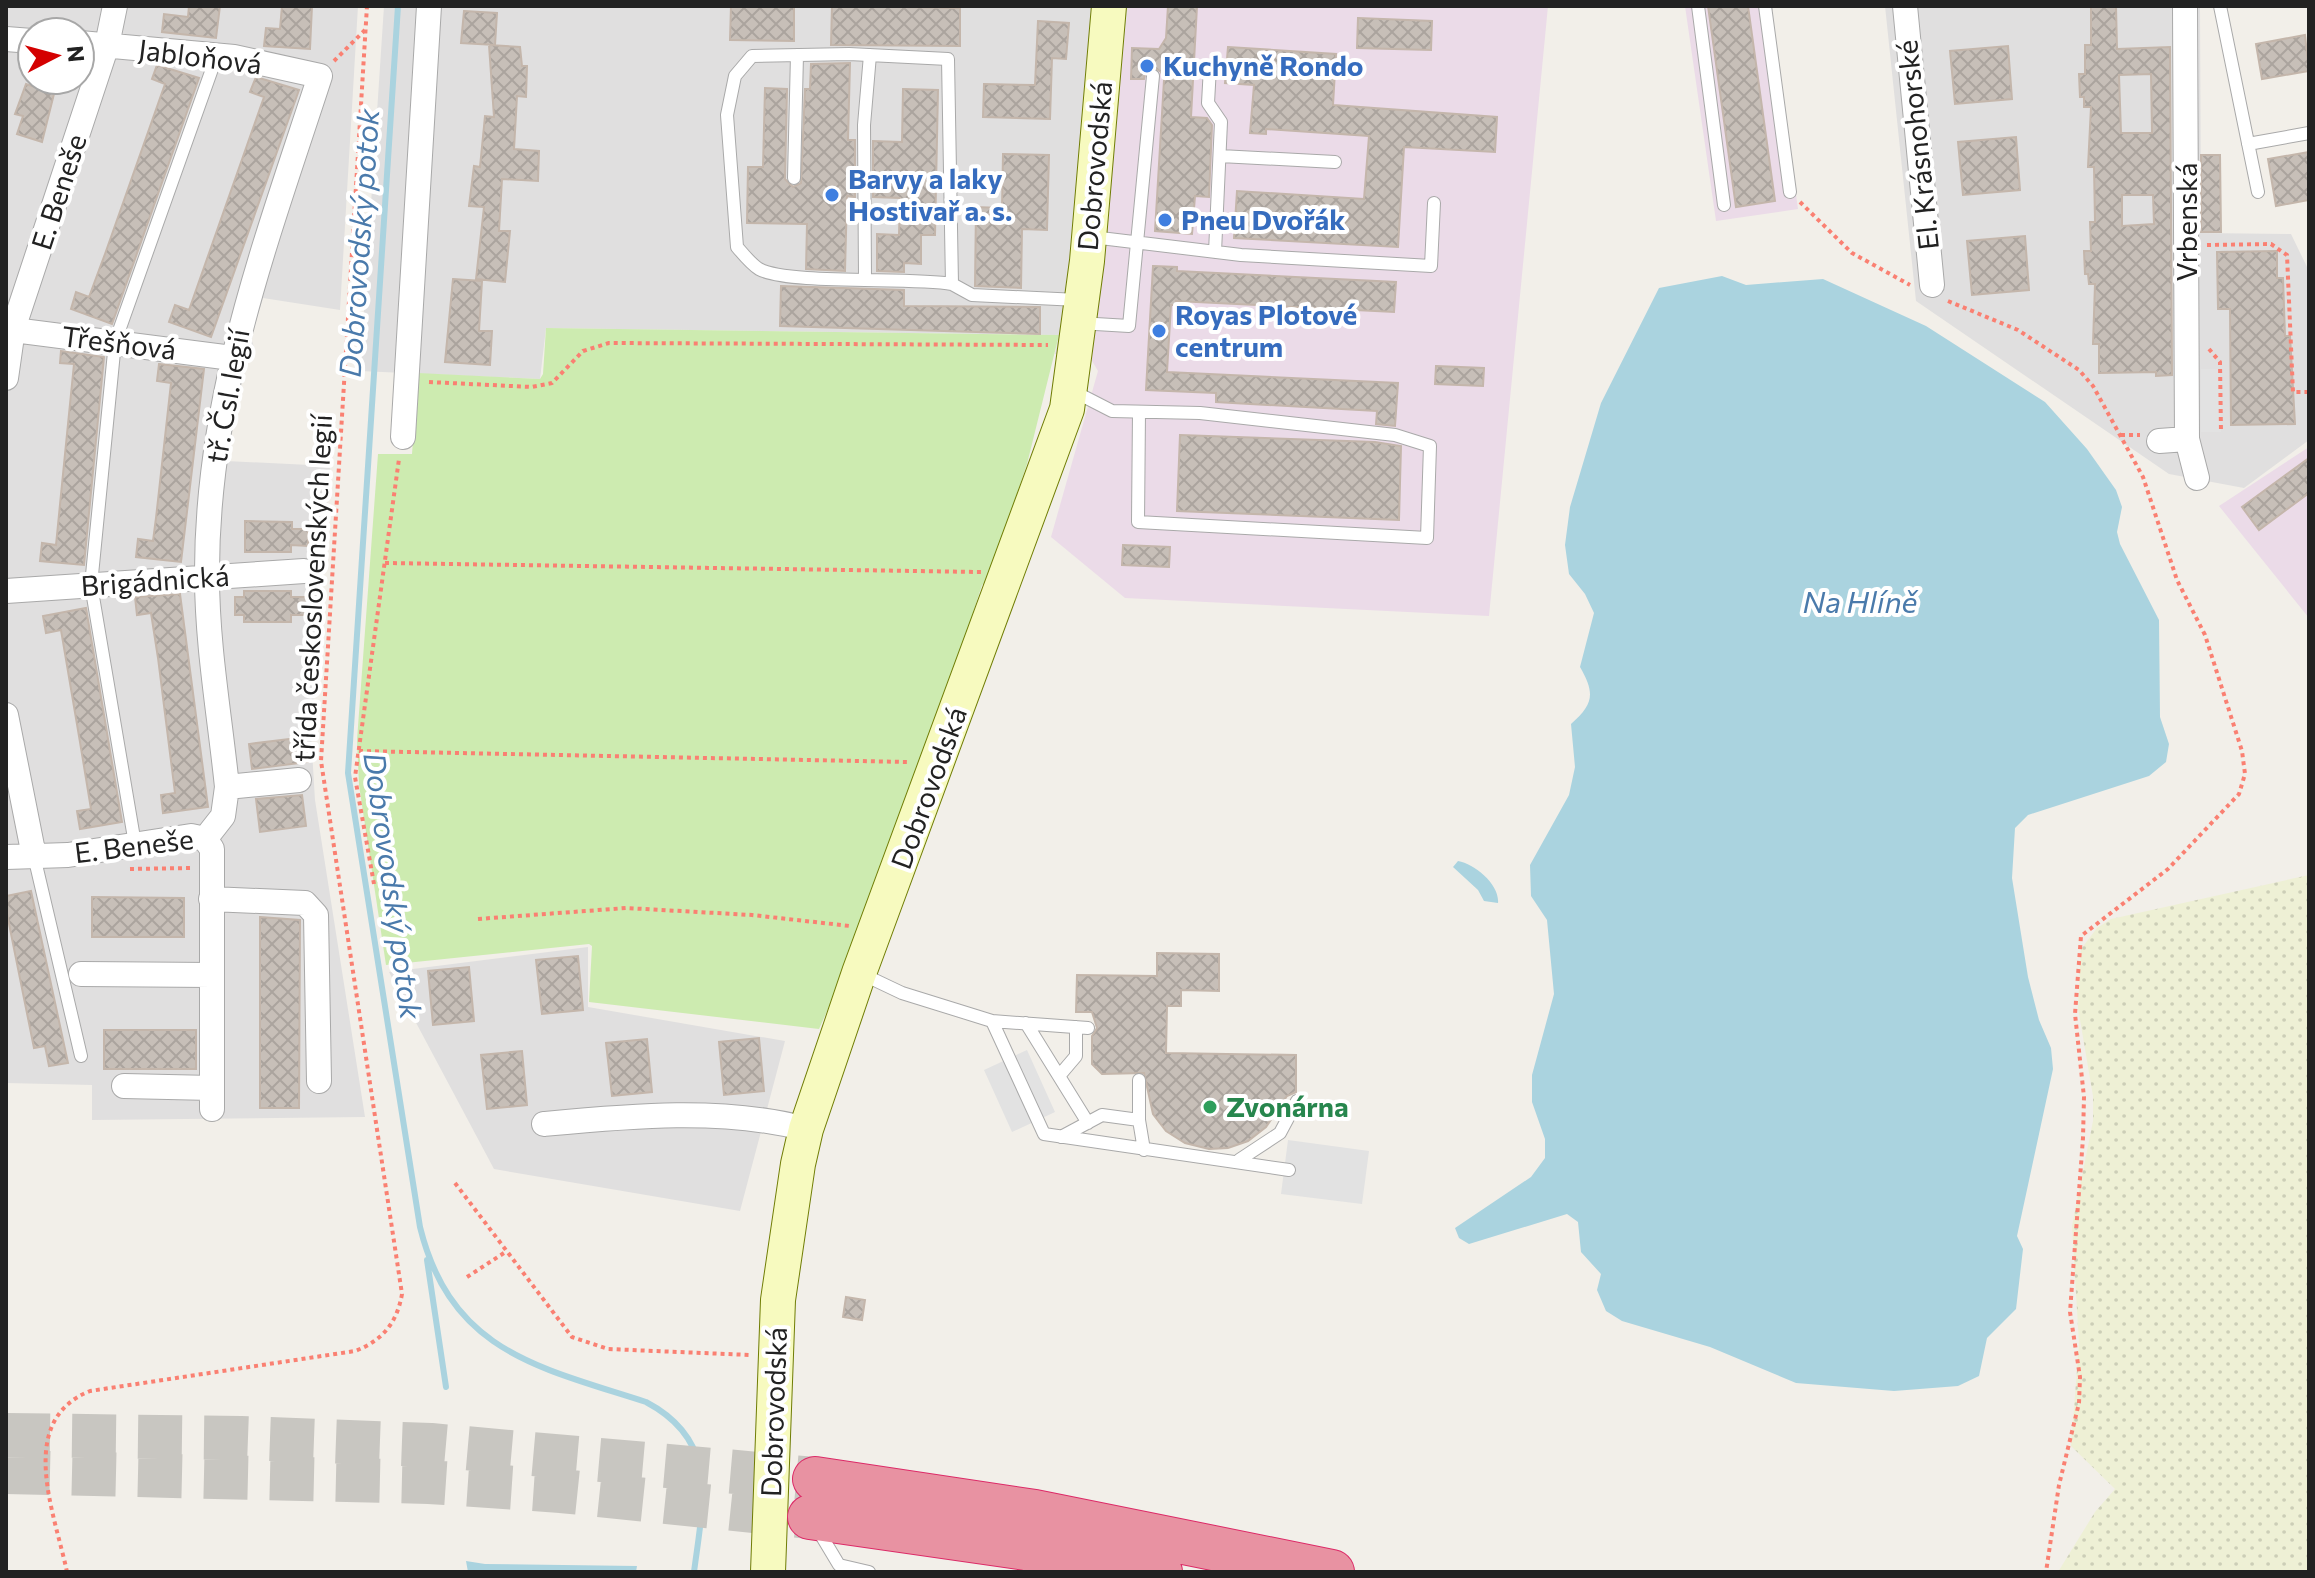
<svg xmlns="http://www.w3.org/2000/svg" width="2315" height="1578" font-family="Commissioner,sans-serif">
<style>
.residential{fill:#e0dfdf;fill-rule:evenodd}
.industrial{fill:#ebdbe8}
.farmland{fill:url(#farmland-dots)}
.grass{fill:#cdebb0}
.parking{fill:#e2e2e2}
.water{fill:#aad3df}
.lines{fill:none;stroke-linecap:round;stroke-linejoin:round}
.stream{stroke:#aad3df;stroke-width:6}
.building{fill:url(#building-cross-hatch);stroke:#c4b6ab;stroke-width:2;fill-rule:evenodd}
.highway-tunnel{stroke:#c8c6c1;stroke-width:44;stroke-dasharray:44 22;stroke-linecap:butt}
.lane-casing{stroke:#a9a9a9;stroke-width:14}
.street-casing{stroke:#a9a9a9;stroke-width:26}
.secondary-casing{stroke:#707d05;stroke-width:36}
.highway-casing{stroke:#dc2a67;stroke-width:46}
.path{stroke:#fa8072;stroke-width:4;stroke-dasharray:4 4;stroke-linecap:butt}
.lane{stroke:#fff;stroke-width:12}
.street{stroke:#fff;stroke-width:24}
.secondary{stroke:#f7fabf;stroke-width:34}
.highway{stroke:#e892a2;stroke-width:44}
.shop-dot{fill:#3f7fe0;stroke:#fff;stroke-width:3}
.leisure-dot{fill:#2e9e5b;stroke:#fff;stroke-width:3}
.labels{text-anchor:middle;stroke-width:8;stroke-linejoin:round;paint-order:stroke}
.street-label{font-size:28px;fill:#222;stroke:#fff}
.shop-label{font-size:28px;font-weight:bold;fill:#366cbe;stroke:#fff;text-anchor:start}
.leisure-label{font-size:28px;font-weight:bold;fill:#27864d;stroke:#fff;text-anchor:start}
.water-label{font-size:30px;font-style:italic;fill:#4a7aab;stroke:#fff}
</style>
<defs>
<pattern id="farmland-dots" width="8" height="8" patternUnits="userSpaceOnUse" patternTransform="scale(2)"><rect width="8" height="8" fill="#eef0d5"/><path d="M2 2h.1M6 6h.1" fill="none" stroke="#ccceb7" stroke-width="1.8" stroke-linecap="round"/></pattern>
<pattern id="building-cross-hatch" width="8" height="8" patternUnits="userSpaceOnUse" patternTransform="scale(2)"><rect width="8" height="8" fill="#c7bfb8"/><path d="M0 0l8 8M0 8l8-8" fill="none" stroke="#aba49e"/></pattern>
</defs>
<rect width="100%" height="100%" fill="#f2efe9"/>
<path class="residential" d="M6,6H358L340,310L263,298L251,338L255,350L247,356L226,461L330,466L311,734L315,800L365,1117L92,1120V1085L6,1083ZM32,32H80V80H32Z
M384,6H1128L1088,354H1055L1059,335L546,328L540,379L360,371Z
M1885,6H2200L2201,233L2291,234L2309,271V440L2244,488L2169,474L1916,301Z
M588,947V1007L785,1041L740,1211L494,1169L389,972Z"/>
<path class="industrial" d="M1128,6H1548L1489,616L1125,598L1051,537L1098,371L1088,354Z
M1685,6H1770L1798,209L1716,221Z
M2309,447V618L2219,506Z"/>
<path class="farmland" d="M2309,875V1572H2058L2095,1512L2115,1489L2071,1446L2079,1344L2072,1226L2093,1121V1096L2078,1008L2081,949L2097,928L2111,919Z"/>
<path class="grass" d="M546,328L1059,335L1027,464L988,580L982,585C934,735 884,886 819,1029L589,1002L592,946L589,944L386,965L359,785L357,740L378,454H412L418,373L540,379L543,374Z"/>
<path class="parking" d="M2201,369H2220L2221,432H2201Z
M1027,1050L1055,1112L1012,1132L984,1070Z
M1288,1140L1369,1151L1362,1204L1281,1194Z"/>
<path class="water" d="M1722,276L1746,285L1823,279L1926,326L2045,402L2087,449L2116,490L2122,507L2117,532L2120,544L2159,620L2160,717L2169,744L2166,762L2149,776L2028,815L2015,828L2012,878L2028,977L2039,1020L2051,1048L2053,1069L2017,1236L2023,1249L2016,1309L1987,1338L1979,1376L1958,1386L1894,1391L1796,1383L1710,1347L1622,1321L1606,1311L1597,1290L1601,1274L1581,1252L1578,1222L1567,1214L1469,1244L1459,1238L1455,1228L1531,1177L1545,1158V1139L1532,1102V1075L1554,994L1547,920L1531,896L1530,865L1569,795L1575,767L1571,724C1594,704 1595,693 1580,667L1594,613L1585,594L1569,574L1565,545L1570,507L1601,403L1659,288Z
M1458,861C1475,864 1500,885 1498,903L1484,901L1478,890L1453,867Z
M466,1561L485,1564L637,1566L636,1572H468Z"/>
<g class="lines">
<path class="stream" d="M398,6L348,773L420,1227C451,1352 538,1367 646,1402C720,1441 703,1502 694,1572
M427,1260L446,1387"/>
</g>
<path class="building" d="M189,6H220L216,38L162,32L164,14L188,17Z
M282,6H312L310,49L264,46L266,28L280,29Z
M731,6L794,7V41L730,40Z
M832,6L960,8V46L831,45Z
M1168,6H1197L1191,117L1207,118L1212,125L1209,197L1195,196L1192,234L1155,231L1164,80L1161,72L1153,67L1146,70L1144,79H1131L1132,48L1159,49L1166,38Z
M1708,6H1748L1775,201L1736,207Z
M2091,6H2116L2117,49L2170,47L2172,375L2156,376V372L2099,373V344H2093L2095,284H2089L2088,274H2085L2084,251H2091L2090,222H2095L2094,167H2088L2091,107H2084V97H2080L2079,74H2085V45H2091ZM2151,74L2152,133H2121L2119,75ZM2122,195H2153L2154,224L2122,226Z
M464,11L497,13L495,45L461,43Z
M1358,18L1432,21L1431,50L1357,48Z
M1038,21L1069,23L1066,59L1052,58L1050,119L983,117L984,84L1035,85Z
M2305,35L2309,71L2262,79L2256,44Z
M489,45L520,47L522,66H527L526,97L517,96L514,149L539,151L538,181L502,179L499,231H510L505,282L476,279L484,207L469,206L474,166L480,167L485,116L494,117Z
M2008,46L2012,99L1955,104L1950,51Z
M1228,47L1336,54L1333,105L1497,117L1495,152L1404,147L1398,247L1234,238L1237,191L1364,199L1369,136L1266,129V134L1250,133L1254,85L1225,83Z
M850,63L848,140H855V197L847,196L845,271L806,269L807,224L747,223L748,167H763L765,88L787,89L785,179L793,187L801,183L805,89H810L811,64Z
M157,65L199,78L112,324L71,309L76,292L89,297L105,254L165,84L152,79Z
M256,77L299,90L211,337L169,322L175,305L189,310L264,97L250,92Z
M26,84L54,94L42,142L17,134L23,116L15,114Z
M903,89L938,90L935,235H921V264L904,263V272L877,271V234L899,235L900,198L873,197V141L902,142Z
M2016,137L2020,190L1963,195L1958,142Z
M2309,152V200L2276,206L2268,159Z
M1003,154L1049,155L1047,230L1022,229L1021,288L975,286L976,207L1002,208Z
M2201,155H2220L2221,232H2201Z
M2025,236L2029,290L1972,295L1967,241Z
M2277,251V278H2283L2285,336H2290L2295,424L2231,425L2230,309H2218L2217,252Z
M1153,266L1177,267V271L1396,282L1394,312L1176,301V305H1171L1167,372L1398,383L1395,426L1376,424L1377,411L1216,402V393L1146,390Z
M453,279L482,281L479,331H492L490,365L445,362Z
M781,286L904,290V306L1040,307V334L780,326Z
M61,351L104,357L84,565L40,561L42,543L56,545L65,454L74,364L60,363Z
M159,364L204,369L181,562L136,557L138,539L153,541L156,518L171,383L157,381Z
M1436,366L1484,368L1483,386L1435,384Z
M1180,435L1375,442L1401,446L1399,520L1177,511Z
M2309,458V493L2259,530L2242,507Z
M245,521L292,522V529H308V546L291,545V552H245Z
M1123,545L1170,547L1169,567L1122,565Z
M244,591H291V597H307L308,615H291V622H244V615H235V597H244Z
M180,594L208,807L163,813L161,795L175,793L158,658L151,613L137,615L135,597Z
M86,608L122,822L80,829L77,811L91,809L80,742L61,630L46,633L43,616Z
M305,737L308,762L252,769L249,744Z
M302,795L306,826L260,832L256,799Z
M31,891L68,1063L49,1066L45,1046L34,1048L6,909V896Z
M92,897L184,898V937H92Z
M260,917L300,920L299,1108H260Z
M1157,953L1219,954V991L1181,990V1006H1167L1166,1053L1296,1055V1092L1287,1096L1266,1127L1248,1141L1228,1148L1209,1149L1185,1143L1166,1131L1153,1114L1144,1073L1102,1074L1092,1064V1036L1097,1028L1092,1012H1076L1077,975L1157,976Z
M578,956L583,1010L542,1014L536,960Z
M469,967L474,1021L433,1025L428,971Z
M104,1030H196V1069H104Z
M759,1038L764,1091L724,1095L719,1042Z
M647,1039L652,1092L612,1096L606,1043Z
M522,1051L527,1105L487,1109L481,1055Z
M846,1297L865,1300L862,1320L843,1317Z"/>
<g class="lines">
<path class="highway-tunnel" d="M6,1435L241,1438L431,1445L815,1479
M6,1472L429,1482L561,1491L810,1517"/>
<g class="lane-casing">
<path id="lane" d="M1698,6L1724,205
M1765,6L1790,192
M2220,6L2258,192
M1210,67L1208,103L1221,122L1215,252
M2248,144L2309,133
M1220,156L1335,162
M794,178L797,55
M1092,237L1241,255L1431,266L1434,203
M865,278L864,125L870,55
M952,284C910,277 788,285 759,269C751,264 743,254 737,247L727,115L735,76L752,56L849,54L948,59L952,284L972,295L1078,300
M1079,323L1129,326L1153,76
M1073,391L1112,411L1200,413L1395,435L1430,446L1427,538L1138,522L1139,412
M135,844L91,585L115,342L217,55
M34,856L81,1056
M862,974L902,993L992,1021L1088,1028
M992,1021L1044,1134L1289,1170
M1026,1023L1088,1123
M1059,1076L1076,1056V1027
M1139,1080V1120L1144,1150
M1061,1137L1102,1115L1139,1120
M1239,1160L1280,1133L1297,1101
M818,1530L839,1565L869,1572"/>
</g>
<g class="street-casing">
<path id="street" d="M1905,6L1932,285
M2185,6L2187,439L2197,478
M6,39L32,41
M80,43L234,57L320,76C266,242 206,398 207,576C207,646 220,718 227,787L223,816L205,839
M6,329L232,358
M6,378L13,329L107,45L115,6
M403,437L429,6
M2159,441L2187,439
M6,591L304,571
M6,715L34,856
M227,787L299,780
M205,839L212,849V1109
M6,857L68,855L191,836L205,839
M211,899L305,903L316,915L319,1081
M81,974L212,975
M124,1086L212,1088
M544,1124C629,1116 723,1107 806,1129"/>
</g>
<g class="secondary-casing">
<path id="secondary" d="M768,1572L778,1300L798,1164L806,1129L859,973L1067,409L1087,261L1109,6"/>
</g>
<g class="highway-casing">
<path id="highway" d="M815,1479L1035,1512L1332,1572
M810,1517L1026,1548L1160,1572"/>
</g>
<path class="path" d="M334,61L365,30
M1800,202L1852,253L1910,285
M2207,245L2271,244L2287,255L2293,392H2309
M1948,301L2018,330L2079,370L2093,386L2143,477L2177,580L2205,635L2242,751L2245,774L2239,794L2168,869L2081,936L2075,1014L2084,1097L2083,1138L2070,1312L2080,1377L2079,1403L2059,1485L2046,1572
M2209,349L2220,362L2221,432
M429,382L532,387L552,383L583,351L609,343L1048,345
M2121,435H2140
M385,563L981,572
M359,751L908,762
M130,869L193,868
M374,884L355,777L399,459
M478,919L626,908L752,915L850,926
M455,1183L572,1337L608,1349L750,1355
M467,1277L507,1251
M67,1572C55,1514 15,1421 90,1391L355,1351C382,1341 397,1323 402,1294L321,761L367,6"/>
<use href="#lane" class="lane"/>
<use href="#street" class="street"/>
<use href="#secondary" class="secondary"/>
<use href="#highway" class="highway"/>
</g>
<g class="shop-dot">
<circle cx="1147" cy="66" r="8"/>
<circle cx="832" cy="195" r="8"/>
<circle cx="1165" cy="220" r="8"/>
<circle cx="1159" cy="331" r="8"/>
</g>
<circle class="leisure-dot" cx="1210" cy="1107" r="8"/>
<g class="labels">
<g class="street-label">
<text transform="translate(200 57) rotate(7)" y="10">Jabloňová</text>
<text transform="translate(1918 145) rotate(-96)" y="10">El. Krásnohorské</text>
<text transform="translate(1095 166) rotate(-85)" y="10">Dobrovodská</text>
<text transform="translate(59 192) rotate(-72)" y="10">E. Beneše</text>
<text transform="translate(2187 222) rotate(-90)" y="10">Vrbenská</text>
<text transform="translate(119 343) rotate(7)" y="10">Třešňová</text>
<text transform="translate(228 396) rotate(-80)" y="10">tř. Čsl. legií</text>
<text transform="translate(155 581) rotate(-4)" y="10">Brigádnická</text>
<text transform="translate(313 588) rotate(-87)" y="10">třída československých legií</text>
<text transform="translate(929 788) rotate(-70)" y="10">Dobrovodská</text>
<text transform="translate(134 846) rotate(-7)" y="10">E. Beneše</text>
<text transform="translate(774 1412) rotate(-88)" y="10">Dobrovodská</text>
</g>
<g class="shop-label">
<text x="1163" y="76">Kuchyně Rondo</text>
<text x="848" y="189">Barvy a laky<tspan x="848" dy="32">Hostivař a. s.</tspan></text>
<text x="1181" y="230">Pneu Dvořák</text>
<text x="1175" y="325">Royas Plotové<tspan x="1175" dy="32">centrum</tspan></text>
</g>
<g class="leisure-label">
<text x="1226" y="1117">Zvonárna</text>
</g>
<g class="water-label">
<text transform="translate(360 243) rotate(-86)" y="10">Dobrovodský potok</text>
<text x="1860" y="613">Na Hlíně</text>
<text transform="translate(392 886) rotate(82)" y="10">Dobrovodský potok</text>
</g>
</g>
<rect width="2315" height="1578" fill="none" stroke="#222222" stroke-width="16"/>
<g transform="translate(56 56) rotate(84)"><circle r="38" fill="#ffffff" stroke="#a7a7a7" stroke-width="2"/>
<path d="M0-6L14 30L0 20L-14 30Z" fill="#d40000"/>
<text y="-12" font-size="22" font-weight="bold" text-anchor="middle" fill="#222222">N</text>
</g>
</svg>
